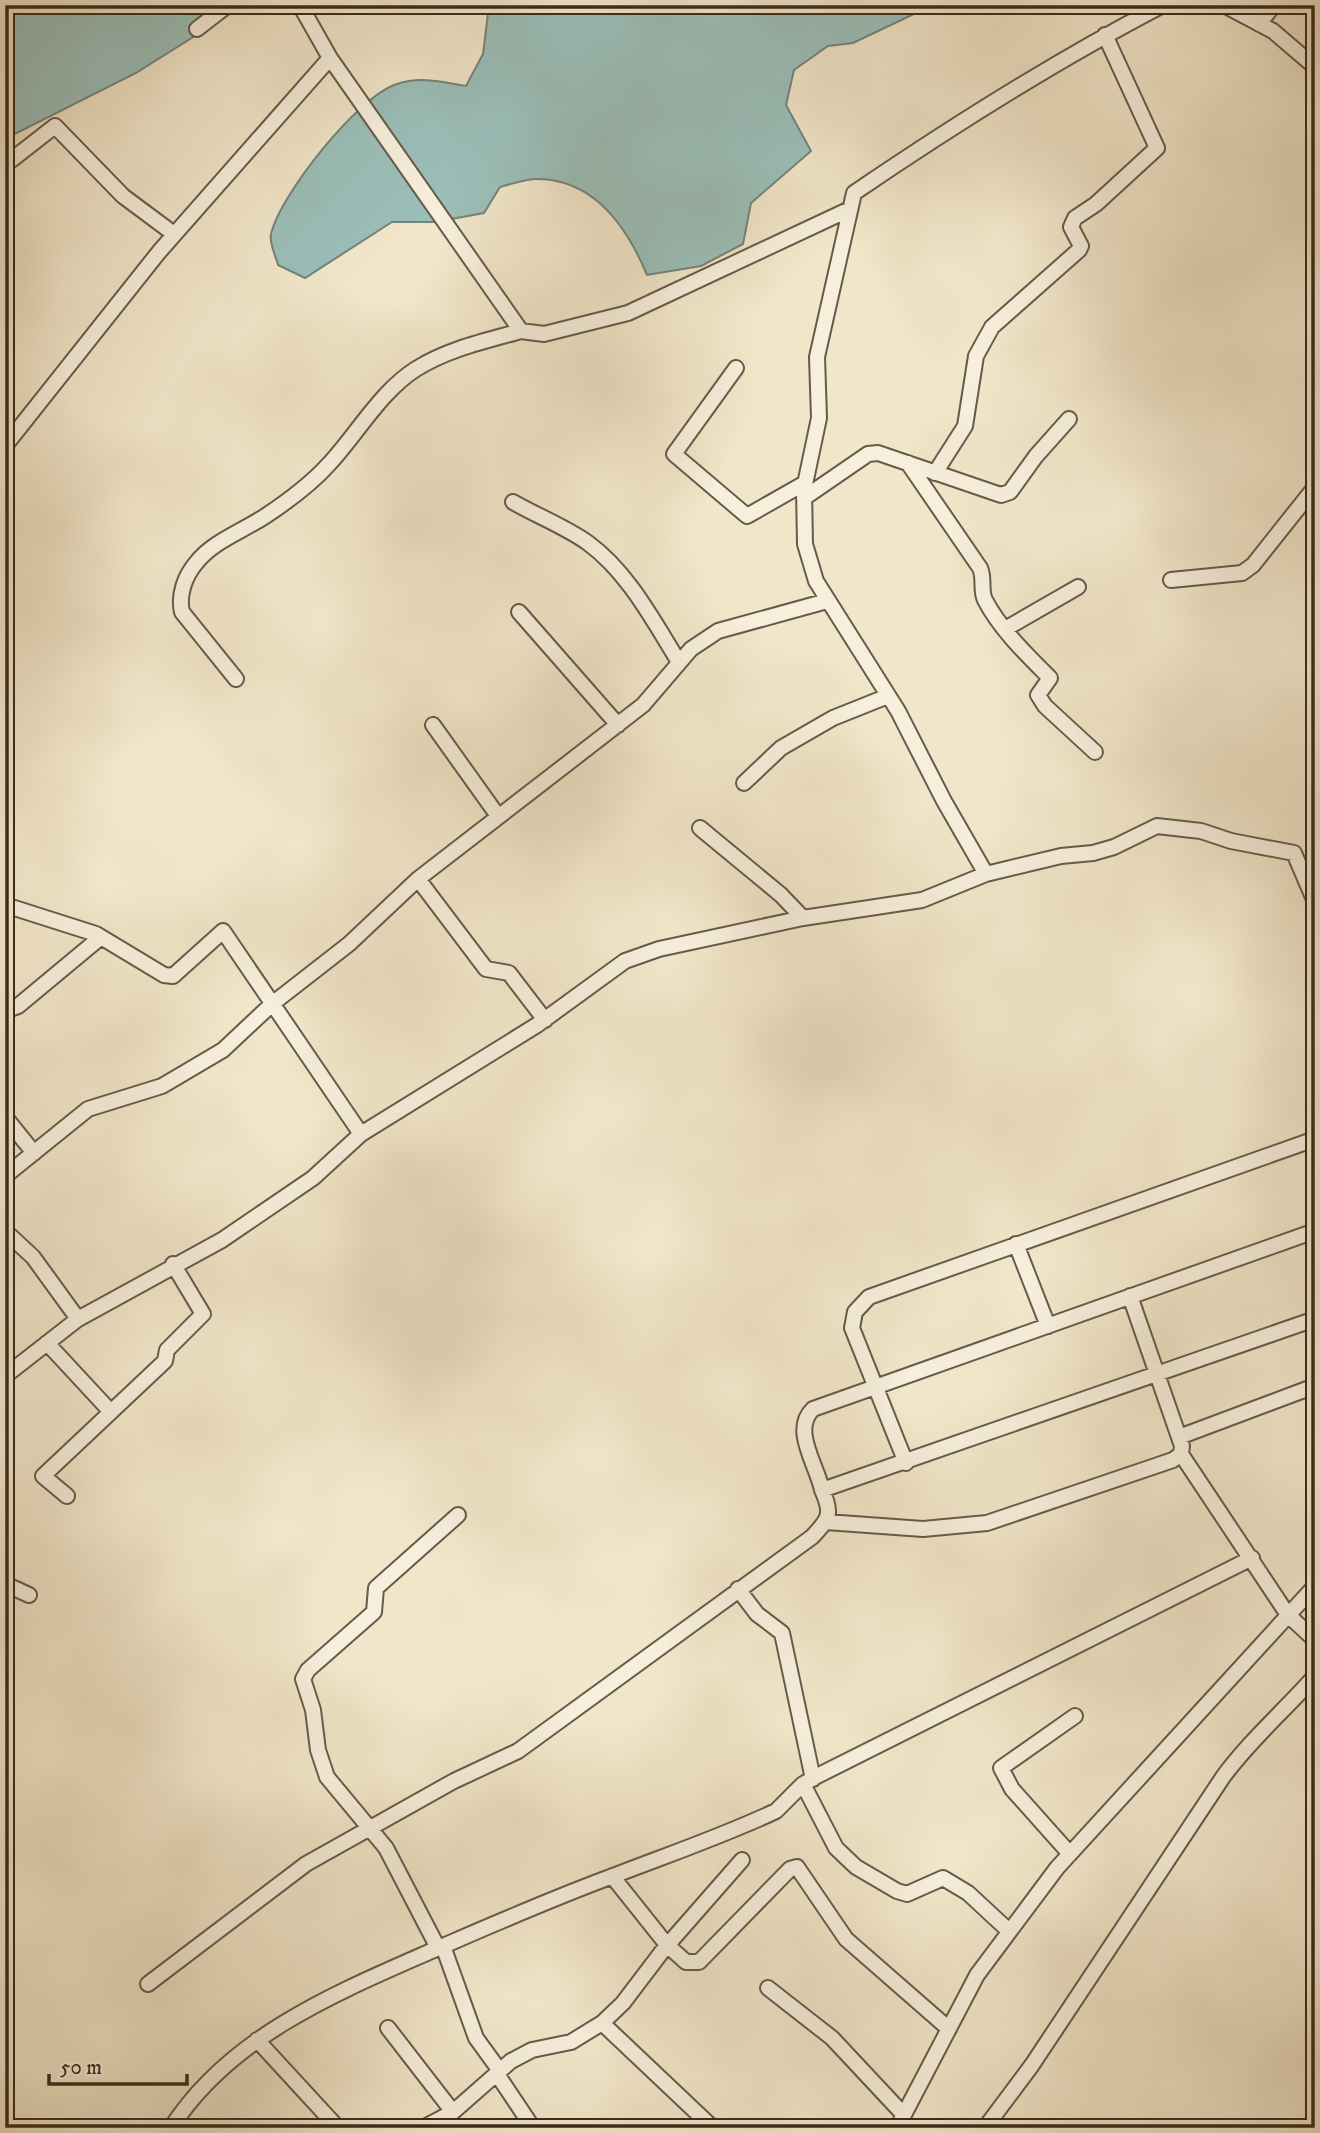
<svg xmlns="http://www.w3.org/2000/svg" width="1320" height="2133" font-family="'IM FELL DW Pica',serif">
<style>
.water{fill:#9bbfb9;stroke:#74847b;stroke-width:2}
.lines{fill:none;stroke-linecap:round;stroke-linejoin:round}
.minor-casing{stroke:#685a49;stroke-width:18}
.minor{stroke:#f6efdc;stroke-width:14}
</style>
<rect width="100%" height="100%" fill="#f1e6c9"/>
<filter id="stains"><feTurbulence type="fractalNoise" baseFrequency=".00286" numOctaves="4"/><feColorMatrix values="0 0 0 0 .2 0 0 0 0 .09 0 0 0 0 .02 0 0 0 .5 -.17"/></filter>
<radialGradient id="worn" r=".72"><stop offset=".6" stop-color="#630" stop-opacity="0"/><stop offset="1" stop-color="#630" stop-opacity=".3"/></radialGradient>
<path class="water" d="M5,5H244L136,73L5,139Z
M489,5H919L914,14L853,43L828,46L794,70L786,105L811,151L751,203L743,244L701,266L647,275C627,227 594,179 537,179C525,179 511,184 500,187L484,213L435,222H392L305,278L278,265C276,257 269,243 271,234C280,195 358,96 397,84C420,76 443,82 466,86L483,54Z"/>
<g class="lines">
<g class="minor-casing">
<path id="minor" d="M300,5L330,58L521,331L544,334L628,313L850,209
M1224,5L1273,31L1315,67
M1259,24L1274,5
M197,29L228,5
M5,165L55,126L123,196L174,234
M736,368L674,454L747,516L805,483
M5,446L159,252L330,58
M908,463L980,568C985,579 980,590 985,600C1000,629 1027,655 1050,678L1038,695L1045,706L1095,752
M935,473L965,426L976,356L992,327L1079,250L1081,246L1071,227L1075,218L1096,204L1157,148L1105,35
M804,498L868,454L878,453L1001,495L1010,492L1036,456L1069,419
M513,502C537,516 566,527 588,543C628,572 654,622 679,662
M1171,580L1242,573L1253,565L1315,487
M519,612L618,725
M1005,629L1078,587
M236,679L182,612C178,595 185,576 196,563C213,541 245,530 267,515C288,501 312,483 329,464C357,434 381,391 416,369C448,349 485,341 521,331
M433,725L498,816
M744,783L781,748L833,718L888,696
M700,828L781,895L803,918
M986,874L944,801L898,711L816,581L805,544L804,489L819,418L817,357L854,193C954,125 1055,61 1163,5
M418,879L486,969L509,973L545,1020
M5,905L96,934L164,975L173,976L223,931L361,1134
M5,1011L18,1006L101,937
M5,1117L34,1153
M5,1176L88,1109L162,1086L223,1050L272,1004L349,944L418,879L643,705L691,649L718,631L827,601
M5,1231L33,1257L78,1319
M1315,1231L813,1409C791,1430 817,1465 822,1490L1315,1319
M1016,1244L1048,1326
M1130,1296L1182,1446L1181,1454L1288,1615L1315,1640
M47,1343L111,1412
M5,1376L78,1319L222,1240L313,1178L361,1134L537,1025L625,961L659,949L803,918L922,900L986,874L1061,856L1093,853L1114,847L1157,826L1201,831L1231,841L1294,853L1315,902
M1179,1437L1315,1386
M906,1463L852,1328L855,1312L869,1297L1315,1139
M67,1496L43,1476L165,1361L167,1350L203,1314L173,1264
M826,1522L923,1529L987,1523L1173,1460L1181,1454
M5,1584L29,1595
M738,1589L757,1614L782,1633L813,1779
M803,1784L836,1848L856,1867L897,1891L907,1894L943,1878L968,1893L1009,1931
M1070,1854L1012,1789L1001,1768L1075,1716
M612,1876L667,1945L686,1962H699L790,1869L797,1867L846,1939L949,2029
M443,1946L476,2038L500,2071
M438,1948L386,1848L327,1777L318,1750L313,1710L303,1679L308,1670L374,1612L376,1588L458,1515
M148,1984L306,1864L454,1781L518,1751L812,1537C829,1519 833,1514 822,1490
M768,1988L832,2038L904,2115
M602,2023L623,2003L664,1949L742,1860
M388,2028L453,2112
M257,2040L338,2128
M497,2074L533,2128
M171,2128C231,2035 338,1992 436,1949C494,1924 553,1898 613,1876C667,1855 723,1836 776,1811L803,1784L819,1775L1252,1558
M423,2128L453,2112L511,2061L532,2050L571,2042L602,2023L713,2128
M897,2128L977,1975L1057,1868L1315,1586
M985,2128L1032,2065L1223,1777C1250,1740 1285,1710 1315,1676"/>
</g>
<use href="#minor" class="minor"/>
</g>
<rect width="1320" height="2133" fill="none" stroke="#f1e6c9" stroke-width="28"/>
<rect x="7" y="7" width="1306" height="2119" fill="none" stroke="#3a2b1e" stroke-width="3.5"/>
<rect x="14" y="14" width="1292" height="2105" fill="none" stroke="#3a2b1e" stroke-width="2"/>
<path d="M49 2074v10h138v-10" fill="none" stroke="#3a2b1e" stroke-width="3.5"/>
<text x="60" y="2074" font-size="21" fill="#3a2b1e" stroke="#f6efdc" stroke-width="5" paint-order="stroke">50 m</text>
<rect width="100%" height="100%" filter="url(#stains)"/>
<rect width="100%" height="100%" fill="url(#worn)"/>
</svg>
